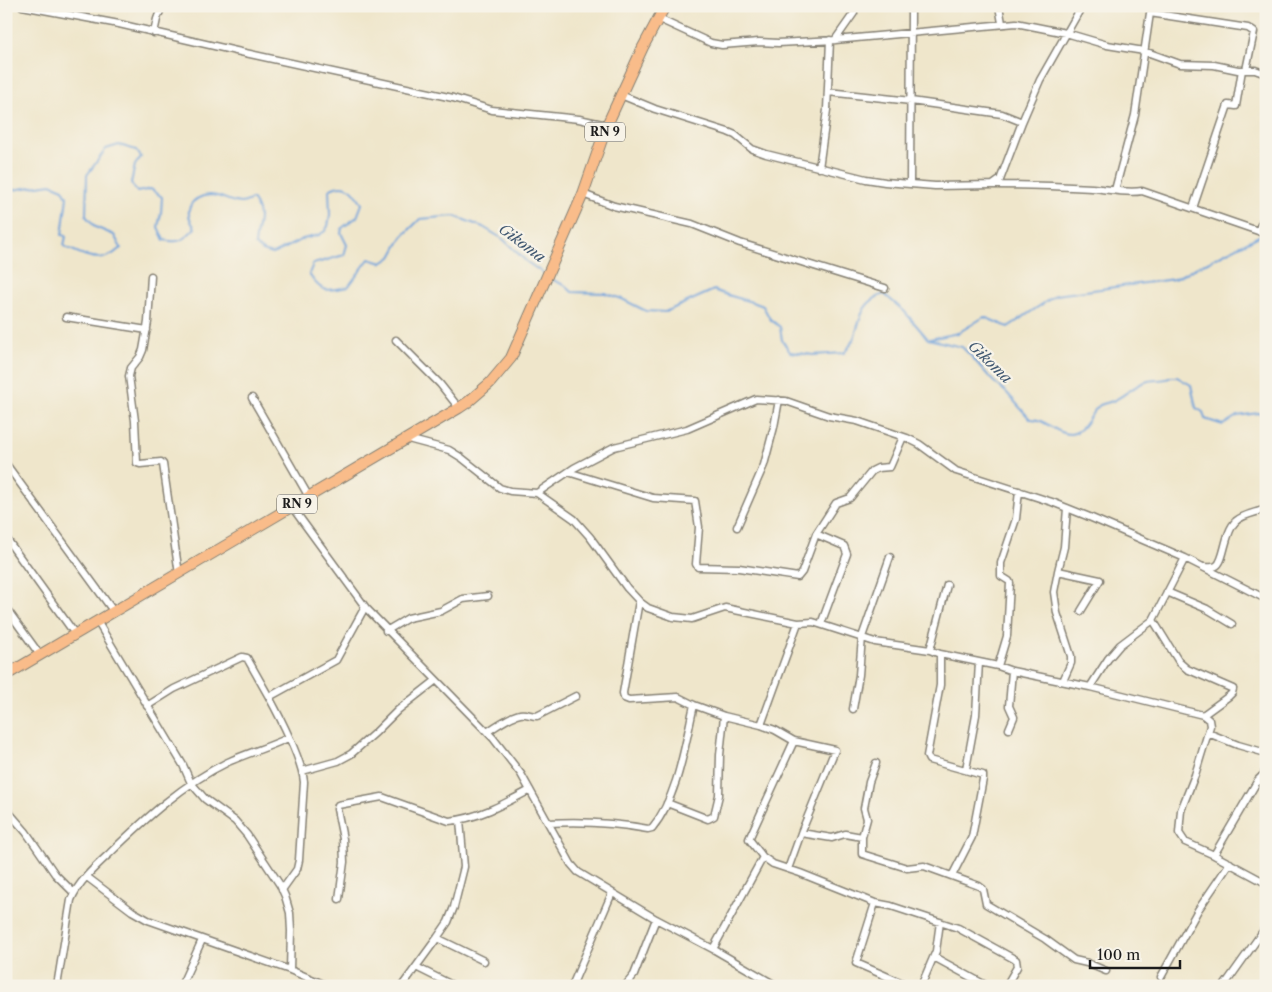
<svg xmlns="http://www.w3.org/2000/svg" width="1272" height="992" font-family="'Libre Caslon Text',serif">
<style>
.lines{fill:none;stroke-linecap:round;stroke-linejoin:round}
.stream{stroke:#6ea1da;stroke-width:2}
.street-casing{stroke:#868174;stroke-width:9}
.primary-casing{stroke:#868174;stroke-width:12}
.street{stroke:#fff;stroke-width:6}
.primary{stroke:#f9bc8a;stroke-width:10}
.labels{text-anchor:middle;stroke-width:4.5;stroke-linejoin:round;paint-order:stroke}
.shield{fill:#f7f3e8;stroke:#5e5c59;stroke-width:1}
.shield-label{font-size:12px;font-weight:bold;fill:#1c1c1c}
.water-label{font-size:15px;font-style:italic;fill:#415871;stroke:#f7f3e8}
</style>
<rect width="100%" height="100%" fill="#f7f3e8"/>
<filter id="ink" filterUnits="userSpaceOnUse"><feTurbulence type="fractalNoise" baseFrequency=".02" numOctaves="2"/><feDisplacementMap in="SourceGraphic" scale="10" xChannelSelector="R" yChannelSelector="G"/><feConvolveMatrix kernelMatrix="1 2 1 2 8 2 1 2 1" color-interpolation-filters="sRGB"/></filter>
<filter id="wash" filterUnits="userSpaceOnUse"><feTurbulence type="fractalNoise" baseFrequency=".0096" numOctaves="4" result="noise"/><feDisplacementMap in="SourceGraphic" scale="20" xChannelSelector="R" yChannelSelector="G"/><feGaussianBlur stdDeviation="1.12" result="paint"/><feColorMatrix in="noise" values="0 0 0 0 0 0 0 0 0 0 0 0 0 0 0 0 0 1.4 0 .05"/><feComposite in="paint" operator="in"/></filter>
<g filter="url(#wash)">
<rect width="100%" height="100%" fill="#efe6cb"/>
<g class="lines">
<path class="stream" d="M6,191L51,184L63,189L67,197L62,235L66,236L64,246C76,252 97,263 111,255C114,254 117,250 121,248L114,235L95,227L86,216L87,175L106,149L119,145L136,150L141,157L135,165L131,183L137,192L151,189L162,197L161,213L158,227L164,240C181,244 184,239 195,228C183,212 189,197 210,195C221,195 231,203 241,203C246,203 248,201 252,199C265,216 256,226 255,245L263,251L273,254L303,239L319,235L325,231L328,226L330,215L329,190C346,180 355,190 362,204L357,217L342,228L341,233L347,245L344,255L313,264L309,274C322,294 326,291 348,287L369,259L382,263L391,257L402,237L420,219L454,216L483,227L503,239L527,262L543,273
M1263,231L1266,224
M551,279L566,286L572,292L605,293L622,299L646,311L665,312L714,290C729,297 747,299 763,306L770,319L780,327L782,340L790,352L813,355L844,353C865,332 851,306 884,294L904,311L928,339L962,347L970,355L993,381L1007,393L1030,419C1045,418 1055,434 1070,434C1085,433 1089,413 1100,405C1105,403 1111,402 1115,400C1125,395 1134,386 1145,382C1153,378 1164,382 1171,377H1177L1191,385L1196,408L1203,412L1205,419L1223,425L1237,416L1259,413L1266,420
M930,339L958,333L984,317L1008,327L1056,295L1174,279L1261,235"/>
</g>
</g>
<g filter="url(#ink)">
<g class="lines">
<g class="street-casing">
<path id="street" d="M22,6L119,24L236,51L453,98L492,110L579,119L607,125
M999,6L1002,23
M659,19L711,43L722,45L759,42L778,43L835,40L1016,23L1066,33L1107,45L1144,51L1180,64L1214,65L1238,70H1255L1266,74
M154,33L157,19L162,6
M835,40L854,13V6
M828,92L911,101L1002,114L1022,122
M621,95L655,109L728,132L735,135L752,149L766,154L866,179L885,182L935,186L993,185L1000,180L1022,122L1040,80L1082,6
M819,168L827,110L830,40
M910,184L911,6
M994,185C1027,185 1059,186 1092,188C1108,189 1126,194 1142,191L1258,231L1266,235
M1115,190L1135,115L1150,13L1248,28L1254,32L1246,70
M583,194L614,206L692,224L740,243L885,288
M1193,208L1228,105L1236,106L1242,70
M1258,231L1266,214
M151,276L148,322L143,350L140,357L131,368L129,376L135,421L137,463L140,464L161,462L163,464L179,574
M66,317L147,330
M396,340L440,384L459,408
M252,398L309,497
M408,439L449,450L462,458L500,488L510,491L537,493L574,468L614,447L687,429L756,399L786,401L829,416L857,421L907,438L919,444L956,471L1052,502L1087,516L1185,558L1266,599
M6,464L114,612
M568,472L653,498L695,501L699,527L696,564L698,567L739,568L798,577L802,572L816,534L844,546L847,554L821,624
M537,493L574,519L590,537L627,588L641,603L648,608L673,617L692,619L725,608L798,623L813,622L875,642L930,650L940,654L998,666L1012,671L1090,687L1203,715L1209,720L1210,726L1195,775L1181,810L1179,833L1185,842L1214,855L1266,883
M292,507L366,608L493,738L521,774L571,864L578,872L656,919L713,949L777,986
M737,527L764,465L774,427L779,400
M816,534L836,503L850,498L872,471L878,468L890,467L903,437
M6,538L75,634
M1204,567C1208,567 1213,568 1216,566C1225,562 1224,532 1236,521C1244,514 1256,513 1265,509
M1058,571L1100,580L1081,611
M1167,592L1207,609L1232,624
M639,601L623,693L624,698L629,700L678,697L694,705L724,716L720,755L719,795L714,816L708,819L667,803
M6,608L40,655
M1153,620L1179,662L1187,669L1233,689L1232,693L1229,696L1203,715
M97,621L183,765L191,783L205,799L235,821L247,835L280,885L285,896L290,913L291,931L290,970
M386,631L408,618L441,611L463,599L488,596
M930,650L947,585
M940,654V685L927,756L929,760L983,775V779L972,837L952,876
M998,666L1007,636L1010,583L1009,581L1001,576V563L1016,519L1019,491
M1063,681L1071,663V656L1057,613L1054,592L1058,571L1064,547L1067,508
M1090,687L1108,659L1120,645L1153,620L1185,558
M147,706L174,689L242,657L247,658L269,697
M853,709L859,675L862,637L890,557
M724,716L761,725
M1009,729L1014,717L1009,706L1012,671
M487,732C497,726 509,716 520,714C526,713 531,716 537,716L576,696
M1208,733L1238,745L1266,753
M794,741L835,750L801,833
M966,769L976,715L979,662
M302,771L338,761L351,754L376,732L398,710L435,681
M1258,780L1264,774L1266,769
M6,809L26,832L55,874L74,893
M549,823C583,821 615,823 648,829L652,828C678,797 685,744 694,705
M862,837L867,819L864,808L869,782L876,763
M1214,855L1258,780L1266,784
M763,857L749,839L794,741L775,730L761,725L798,623
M788,869L801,833L832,838L845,834L862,837V854L907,868L924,866L979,886L983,889L986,904L1045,939L1074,960L1087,963L1106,971
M87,877L132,911L148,920L290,970L328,986
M282,890L297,869L299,860L304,782C302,760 280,717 269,697L336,660L365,607
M339,899L344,862L343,839L337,809L338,805L382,797L449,821C477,819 506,803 530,790
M875,903L856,963L909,986
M437,938L484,961
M713,949L763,857L773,864L800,873L875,903L891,906L958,928L1016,960L1017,967L1006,986
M934,957L987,986
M416,967L454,986
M1161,977L1198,910L1230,863
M57,986L71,900C78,882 96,866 110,853C146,818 183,784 228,762C248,753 269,747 288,738
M181,986L202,940
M402,986L437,938L448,922L454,907L464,867L460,820
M572,986L612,893
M625,986L634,975L656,919
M921,986L936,951L940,922
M1058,986H1062
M1224,986L1266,927"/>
</g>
<g class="primary-casing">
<path id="primary" d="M6,675L459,408L468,402L490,383L511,358L583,194L607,125L643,47L665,6"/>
</g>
<use href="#street" class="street"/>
<use href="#primary" class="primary"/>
</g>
</g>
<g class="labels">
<g class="shield">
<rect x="585" y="122.5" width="40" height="19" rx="4"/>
<rect x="277" y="494.5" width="40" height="19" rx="4"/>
</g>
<g class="shield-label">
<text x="605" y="136">RN 9</text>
<text x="297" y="508">RN 9</text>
</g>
<g class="water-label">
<text transform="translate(522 243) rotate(37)" y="5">Gikoma</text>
<text transform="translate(990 362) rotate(44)" y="5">Gikoma</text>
</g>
</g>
<rect width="1272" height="992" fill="none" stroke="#f7f3e8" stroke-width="25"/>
<path d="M1090 960v8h90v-8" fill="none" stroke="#1c1c1c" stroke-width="2.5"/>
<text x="1097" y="960" font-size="15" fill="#1c1c1c" stroke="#f7f3e8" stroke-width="4" paint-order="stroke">100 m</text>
</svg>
